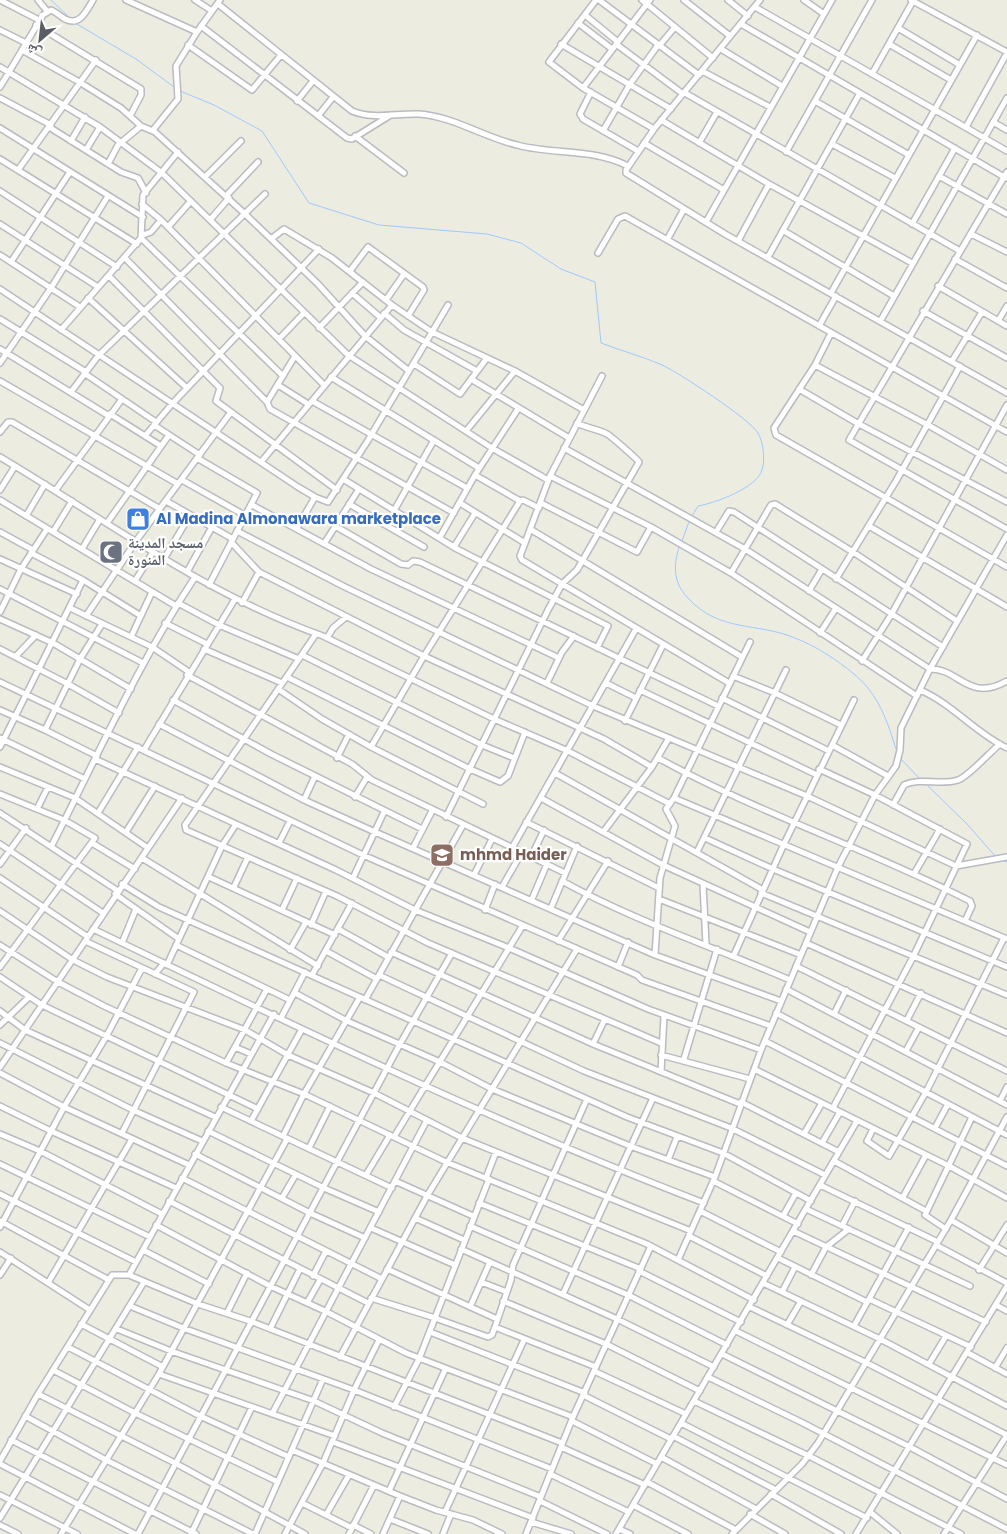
<svg xmlns="http://www.w3.org/2000/svg" width="1007" height="1534" font-family="Poppins,'Noto Naskh Arabic',sans-serif">
<style>
.lines{fill:none;stroke-linecap:round;stroke-linejoin:round}
.stream{stroke:#9fcaff;stroke-width:1}
.minor-casing{stroke:#b9bbc0;stroke-width:8}
.minor{stroke:#fff;stroke-width:5}
.labels{text-anchor:middle;stroke-width:4.5;stroke-linejoin:round;paint-order:stroke}
.shop-label{font-size:15px;font-weight:bold;fill:#366cbe;stroke:#fff;text-anchor:start}
.worship-label{font-size:15px;font-weight:bold;fill:#5b616d;stroke:#fff;text-anchor:start}
.education-label{font-size:15px;font-weight:bold;fill:#785e54;stroke:#fff;text-anchor:start}
</style>
<rect width="100%" height="100%" fill="#edece1"/>
<g class="lines">
<path class="stream" d="M51,0L70,18
M75,23L136,59L174,87
M180,91L214,105L262,131L309,203L379,225L487,234L521,243L561,269L595,282L601,343C621,351 642,356 662,365C678,372 751,420 758,433C764,444 765,460 762,470C757,488 715,503 698,506L692,516
M682,541L690,519
M680,545C673,564 673,582 687,597C719,633 757,622 795,638C816,646 837,660 854,674C880,696 887,721 897,752
M900,758L921,780
M926,784L967,824L996,857
M1002,860L1007,862"/>
<g class="minor-casing">
<path id="minor" d="M0,0L39,20
M38,0L47,11
M126,0L197,32L220,0
M195,0L212,11
M596,0L549,62L583,88L654,129
M599,0L699,75
M642,0L713,58
M684,0L730,36
M728,0L748,16
M760,0L654,129L626,170V173L725,234L1007,393
M804,0L824,14
M911,0L1007,52
M218,4L352,111C374,120 396,113 419,114C455,117 483,137 517,145C554,155 593,148 628,166
M755,7L1007,151
M585,15L618,42
M578,23L612,49
M741,24L1006,178
M36,25L141,89V95L130,116
M201,26L347,138L352,139L389,116
M898,28L960,65
M0,30L26,43
M561,44L671,109
M616,44L683,94
M889,44L951,80
M188,45L252,90L281,55
M659,46L675,27
M721,49L782,86
M22,50L81,83L121,108L141,126L155,132L244,213L318,284L365,336L409,371
M0,67L100,127L162,173L348,355L492,448L548,480
M702,71L770,107
M872,74L913,1
M0,87L43,15L51,10C56,12 60,16 65,19C80,27 87,10 93,0
M583,88L650,0
M591,92L580,114L583,119L638,151
M685,93L960,251
M0,98L51,125
M297,101L313,81
M815,101L909,155
M318,116L333,97
M661,120L769,184L912,263
M993,122L1007,130
M49,127L121,172L138,178L146,193
M966,127L1007,53
M0,128L143,217
M153,130L178,99L176,66L197,32
M603,131L630,84L658,45
M355,136L404,173
M71,141L85,117
M644,143L724,190
M699,143L717,112
M832,144L895,178
M86,150L100,127
M786,152L872,0
M0,159L137,244
M108,164L118,145L141,126
M18,170L96,60
M1007,172L849,440L1007,529
M939,176L1007,214
M205,177L241,141
M0,191L117,267
M226,196L258,162
M142,204L161,220L324,385
M210,220L229,198
M706,222L832,0
M0,224L98,287
M912,224L955,148
M168,227L191,201
M784,231L894,296
M971,234L1007,252
M143,235L151,232L161,220
M141,238L283,376
M271,239L284,229L332,258L392,305L432,332L515,371L584,410
M667,240L684,209
M738,241L769,184
M598,253L618,219L625,216L1007,432
M0,255L80,307
M768,257L860,93
M125,258L267,402L270,409L454,513
M955,259L1007,288
M11,262L70,172
M350,271L368,247L423,287L424,290L408,316
M109,276L220,388L216,401L337,490
M938,286L1007,326
M0,289L298,487L315,497L328,502L367,442L448,305
M352,293L381,318
M831,293L977,35
M88,298L187,388
M386,300L404,274
M923,311L1007,358
M384,313L404,330L477,371
M0,319L86,372
M881,320L1007,98
M998,321L1007,306
M819,326L836,296
M319,328L363,282
M61,330L141,238L143,195L178,152
M831,333L815,365L774,428L776,435L1007,567
M279,339L304,313
M0,349L109,416
M952,361L982,312
M0,363L51,288L108,196
M414,364L460,394L487,358
M815,365L928,425L1007,470
M84,373L156,422
M331,377L479,468
M471,379L569,438
M0,381L178,484
M278,385L308,404
M799,389L857,423L1007,502
M71,392L98,356L265,194
M312,401L467,488
M267,402L295,356
M110,414L161,446
M154,425L200,455
M466,431L515,371
M0,432L8,422H12L160,509
M145,436L171,405L319,249
M564,448L745,549L930,669C959,668 968,703 1007,681
M0,457C106,520 206,595 323,636L494,719L568,751L670,804
M197,458L257,493L209,585
M261,462L392,305
M475,475L520,501L523,500L539,508
M550,476L651,527L731,573L917,696
M343,479L457,549L608,626L597,648
M182,480L246,516
M0,490L15,466
M55,491L122,399
M0,500L176,606
M166,501L233,539
M460,503L525,543L520,556L522,560L729,683
M541,503L637,552L651,527
M349,504L424,547
M252,505L371,569L559,658
M395,509L434,440
M26,516L45,484
M107,523L169,435
M335,526L401,564L408,565L413,561L420,562L718,706
M869,526L1007,607
M297,528L315,497
M530,529L742,657
M237,531L343,586L593,706L807,796L956,866L1007,857
M0,532L33,550
M53,532L72,501
M716,532L729,511L734,512L943,647
M440,537L475,475L518,409
M231,542L259,572L424,656L604,739L652,767
M525,543L550,476L602,376
M324,544L359,489
M454,547L475,513
M82,549L100,519
M31,553L83,580L141,616
M0,559L77,594
M164,559L190,515
M187,572L212,527
M731,573L771,505L775,504L853,552L957,621
M836,579L896,481L960,366
M135,581L153,552
M0,589L143,663
M809,591L822,569
M178,603L219,625L299,659
M242,603L259,572
M70,608L152,647L189,672
M0,612L21,569L47,529
M86,616L136,541L231,412
M0,619L53,643L131,689
M165,623L207,644
M820,633L836,608
M316,634L185,825L186,830L337,896L428,943L661,1043
M131,637L152,592
M327,638L333,628L346,617
M0,649L68,684L119,713
M204,649L282,683
M302,655L482,745L514,758
M16,656L36,635
M862,661L891,615L1007,405
M187,675L352,764L372,780L565,873
M733,676L775,693L841,725
M287,677L470,769L500,782L508,776L525,732
M0,682L363,855L637,975L642,980L771,1026
M547,683L562,652L574,636
M606,683L636,698
M278,689L322,719L371,747
M640,690L817,775
M920,690C953,704 975,733 1007,748
M722,698L829,751
M173,700L271,754L422,829
M0,710L45,730L97,756
M625,721L663,645
M159,724L304,800L375,832L655,955L781,1001
M45,730L80,659L102,624
M0,738L85,779
M832,745L888,776
M0,747L83,580
M144,750L235,599
M337,758L349,734
M658,758C758,813 868,849 970,901L972,906L965,921
M95,759L336,870L415,910L509,948L648,1009L761,1050
M0,767L75,798L148,848
M819,769L875,795L967,844L913,957L833,1108
M555,773L763,890
M0,794L64,820L95,838L0,967
M355,797L367,777
M541,798L663,865L810,932
M674,798L750,642
M304,800L315,776
M483,804L371,747L424,656L520,501
M893,805L904,785C920,777 941,786 958,780C968,777 990,752 1000,744
M37,809L48,787
M0,813L118,891
M98,813L138,747
M446,817L548,610L562,584L577,570L639,462C638,460 611,436 607,434C598,429 586,428 577,423
M526,822L659,888
M604,831L652,767L669,738
M126,832L155,786
M705,838L773,869L1007,967
M92,843L135,869
M279,843L290,821
M0,844L103,913
M52,845C98,755 139,662 195,577
M413,848L432,811
M512,848L636,629
M697,852L786,670
M531,857L544,830
M142,858L318,966
M0,864L26,828
M914,874L940,829
M474,875L492,839
M209,877L335,935
M0,878L88,937
M353,878L384,812
M562,881C634,921 714,947 790,980
M122,884L159,907L627,1117L723,1153L811,1201
M703,885L706,944
M234,887L248,857
M502,887L522,852
M761,893L1007,995
M115,894L179,939
M532,899L547,864
M659,899L801,955
M551,908L577,846
M282,910L297,878
M485,910L495,884
M0,911L73,960L107,977L245,1030L288,1055L374,1093L462,1138L691,1231
M311,925L326,891
M93,929C294,1026 495,1123 704,1203
M338,929L388,957
M85,941L194,992L122,1133
M558,941L608,861
M122,943L136,909
M806,943L1007,1033
M0,945L58,982L104,1006L226,1063L304,1094L446,1162L647,1244L754,1300
M176,945L290,1000
M290,950L306,922
M326,951L377,979
M391,952L593,1044L740,1104
M655,955L660,878L675,826L666,809L674,798L1007,939
M734,955L784,844L854,700
M167,965L222,846L236,824
M796,966L1007,1071
M618,967L628,942
M155,974L164,963
M312,975L352,903
M379,975L584,1071L731,1128L825,1175
M0,977L42,1005L258,1109
M786,989L1007,1105
M295,993L347,1021L440,1062L492,1089L630,1146L715,1177
M365,1000L463,825
M0,1011L25,1030L215,1117
M776,1013L1007,1135
M834,1014L846,990
M281,1018L305,972
M907,1020L921,993
M0,1025L29,997
M765,1041L1007,1166
M0,1043L135,1111L202,1141
M593,1044L605,1019
M235,1047L251,1054
M906,1051L919,1027
M661,1055L750,1079
M684,1059L717,949
M226,1063L267,989
M0,1067L182,798
M754,1069L949,1166L1007,1198
M661,1072L664,1016
M0,1073L64,1107L189,1165
M1000,1101L1007,1087
M741,1102L839,1152
M0,1106L51,1131L176,1188
M221,1107L392,1188
M251,1121L302,1029
M935,1128L948,1104
M873,1129L867,1141L889,1156L926,1092L1004,938
M208,1131L324,1188L379,1212
M0,1134L40,1151L162,1214
M804,1134L822,1103
M283,1136L304,1094L360,997
M394,1137L523,925
M822,1143L840,1112
M309,1148L330,1106
M195,1154L310,1213L365,1238
M668,1160L677,1137
M834,1161L926,1211
M0,1164L150,1237
M366,1175L390,1135
M182,1178L382,1279
M486,1178L496,1152
M395,1181L473,1216
M713,1181L798,1224
M820,1185L938,1242
M0,1194L136,1262
M903,1197L926,1155
M282,1198L296,1174
M169,1201L368,1303
M479,1203L641,1269
M806,1209L970,1286
M700,1211L781,1252
M783,1216L796,1193
M415,1218L464,1240
M951,1220L1007,1253
M0,1221L109,1280
M156,1225L270,1286L325,1311L406,1353L573,1417
M470,1226L628,1295L727,1345
M842,1226L855,1201
M0,1227L64,1107L106,1037L142,968
M371,1228L455,1265
M946,1229L925,1215L972,1117
M793,1231L986,1322
M689,1236L767,1276
M936,1245L1007,1283
M461,1249L617,1319L714,1367
M143,1250L209,1284
M0,1252L90,1310
M778,1258L867,1302
M678,1260L715,1177L761,1050L838,867L875,795L896,766L900,750L901,728L930,669L1007,535
M387,1269L497,1319
M979,1270L1007,1225
M639,1271L741,1322
M0,1275L11,1258
M129,1275L274,1014
M811,1275L826,1247L849,1229
M313,1276L326,1251
M481,1282L507,1292
M48,1283L132,1139
M763,1283L880,1339L1007,1406
M782,1292L795,1267
M563,1294L653,1098
M371,1298L435,1318L488,1337L492,1335L495,1327L596,1367
M869,1299L971,1347
M503,1301L606,1344L700,1391
M307,1303L320,1280
M996,1305L1007,1311
M130,1306L183,1328L354,1390L552,1469
M470,1307L490,1262
M750,1307L867,1363L1007,1435
M227,1313L247,1273
M81,1324L163,1367
M787,1325L801,1301
M854,1326L909,1227
M495,1327L511,1280L513,1265L587,1099
M117,1329L171,1351L314,1401L382,1433L541,1497
M270,1329L300,1269
M736,1331L1007,1465
M430,1332L585,1393
M68,1347L200,1416L289,1457
M968,1353L1007,1374
M722,1354L910,1447L1007,1499
M340,1357L427,1196L577,949
M929,1364L946,1336
M995,1368L1007,1348
M53,1370L135,1413L278,1482
M594,1371L686,1414
M159,1374L335,1436
M708,1377L803,1423L1007,1529
M38,1394L175,1463L305,1534
M583,1395L671,1439
M694,1401L809,1456L961,1534
M394,1407L419,1359L489,1179
M272,1414L427,1120
M25,1416L106,1460L253,1534
M572,1421L657,1464
M681,1423L867,1518
M673,1436L776,1490
M11,1440L196,1534
M333,1442L533,1518
M561,1447L645,1485
M292,1450L400,1496L436,1510L473,1520L502,1534
M661,1457L756,1509
M0,1461L38,1394L109,1280L112,1275H129L198,1304L250,1321L562,1443
M0,1464L135,1534
M550,1474L629,1512
M647,1482L736,1530
M389,1491L445,1370
M771,1494L841,1534
M0,1495L77,1534
M540,1501L607,1534
M302,1503L352,1528
M633,1505L688,1534
M445,1512L524,1340
M870,1512L897,1534
M750,1514L785,1534
M326,1515L349,1475
M0,1518L144,1282
M390,1519L428,1534
M531,1522L571,1534
M0,1525L18,1534
M353,1525L371,1534
M619,1529L630,1534
M61,1534L159,1374L287,1139
M138,1534L400,1044L452,953
M191,1534L252,1407
M255,1534L323,1379
M285,1534L323,1463L354,1390L379,1340
M349,1534L374,1485
M383,1534L400,1496
M443,1534L451,1514
M526,1534L573,1417L651,1246
M616,1534L857,1121
M732,1534L802,1464L818,1443L951,1220L1007,1117
M856,1534L1007,1286
M944,1534L1007,1435"/>
</g>
<use href="#minor" class="minor"/>
</g>
<defs>
<g id="shop-square" transform="scale(1.25)"><rect x="-9" y="-9" width="18" height="18" rx="4" fill="#3f7fe0" stroke="#fff"/><path d="M-5-2.5h2.3a2.7 3.5 0 0 1 5.4 0H5L5.5 6h-11ZM-1.5-2.5h3a1.5 2.3 0 0 0-3 0Z" fill="#fff"/></g>
<g id="mosque-square" transform="scale(1.25)"><rect x="-9" y="-9" width="18" height="18" rx="4" fill="#6b7280" stroke="#fff"/><path d="M3.5-4.9A6 6 0 1 0 3.5 4.9A5 5 0 1 1 3.5-4.9Z" fill="#fff"/></g>
<g id="school-square" transform="scale(1.25)"><rect x="-9" y="-9" width="18" height="18" rx="4" fill="#8d6e63" stroke="#fff"/><path d="M0-5L7-2L0 1L-7-2ZM-4 1L0 2.5L4 1V4Q0 6-4 4Z" fill="#fff"/></g>
</defs>
<g fill-rule="evenodd">
<use href="#shop-square" x="138" y="519"/>
<use href="#mosque-square" x="111" y="552"/>
<use href="#school-square" x="442" y="855"/>
</g>
<g class="labels">
<g class="shop-label">
<text x="156" y="524">Al Madina Almonawara marketplace</text>
</g>
<g class="worship-label">
<text x="128" y="548">مسجد المدينة<tspan x="128" dy="17">المنورة</tspan></text>
</g>
<g class="education-label">
<text x="460" y="860">mhmd Haider</text>
</g>
</g>
<g transform="translate(40 40) rotate(208)" stroke="#ffffff" stroke-width="4" paint-order="stroke">
<path d="M0-4L9 19L0 12L-9 19Z" fill="#5a5d62"/>
<text y="-8" font-size="14" font-weight="bold" text-anchor="middle" fill="#5a5d62">ش</text>
</g>
</svg>
